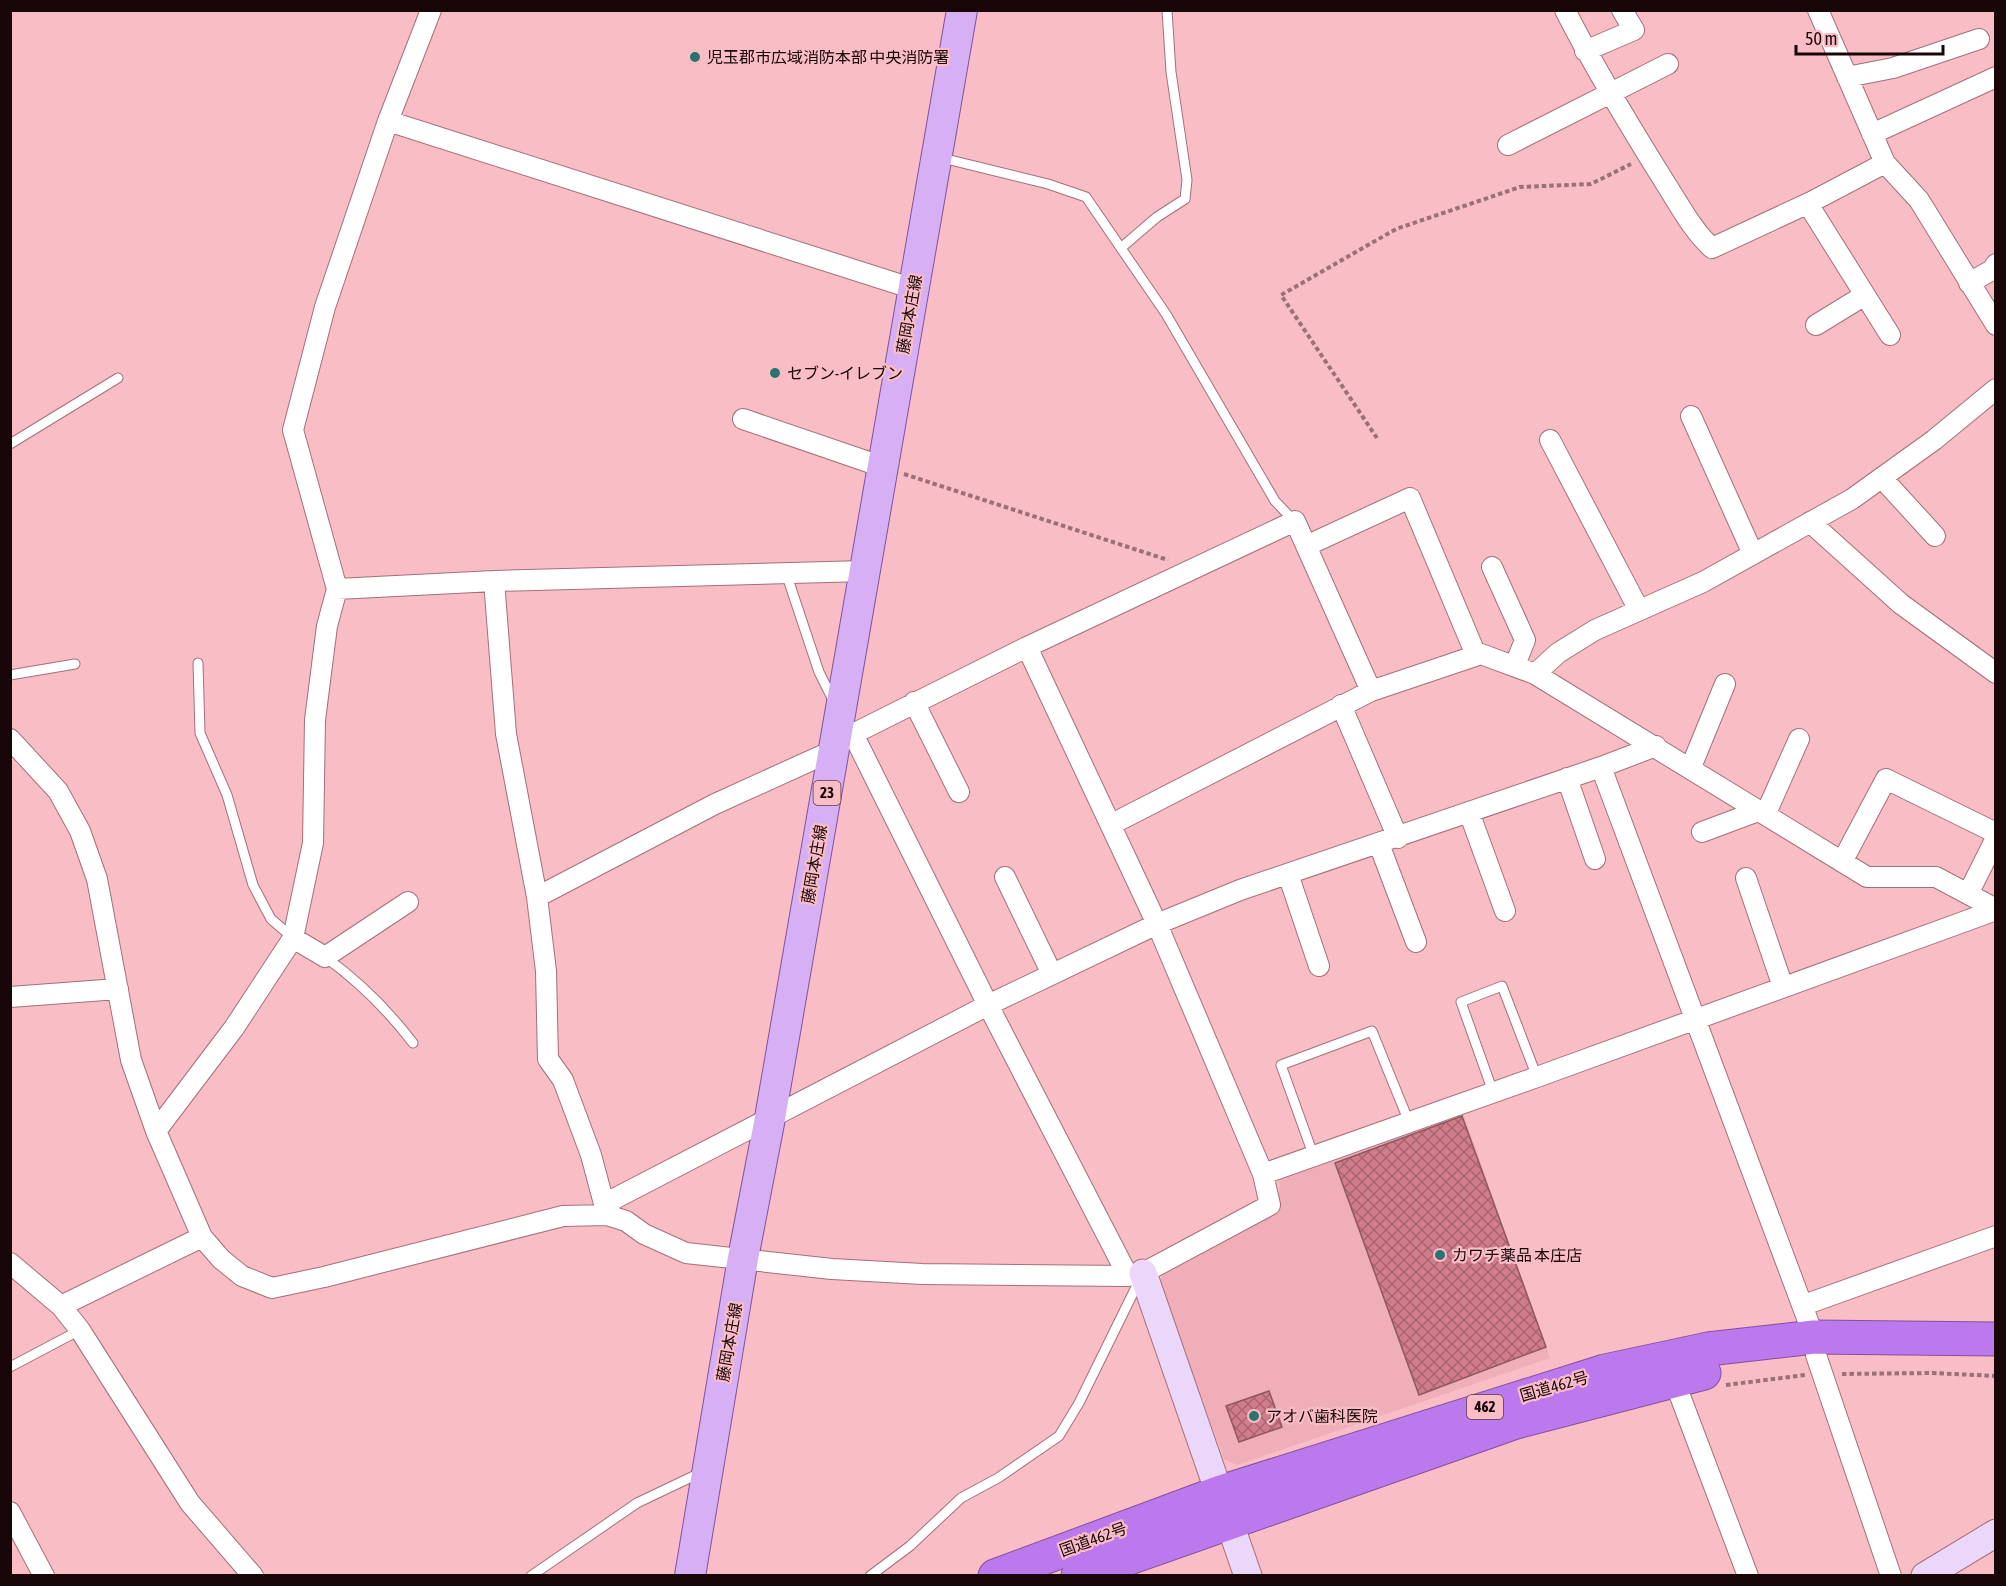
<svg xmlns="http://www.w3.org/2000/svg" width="2006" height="1586" font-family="'Asap Condensed','Noto Sans JP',sans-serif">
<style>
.built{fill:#f0aeb8}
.building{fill:url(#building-cross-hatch);stroke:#8c5961;stroke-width:1.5}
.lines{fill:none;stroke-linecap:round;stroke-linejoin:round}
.lane-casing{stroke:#a56f78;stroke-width:11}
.street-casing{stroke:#a56f78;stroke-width:22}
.secondary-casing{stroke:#a56f78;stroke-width:29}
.primary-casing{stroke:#82519d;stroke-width:32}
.highway-casing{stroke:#82519d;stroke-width:35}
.path{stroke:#9b7177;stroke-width:4;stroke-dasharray:4.5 3;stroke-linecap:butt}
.lane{stroke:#fff;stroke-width:9}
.street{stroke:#fff;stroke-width:20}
.secondary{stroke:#ebd7fa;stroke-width:27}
.primary{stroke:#d6aff4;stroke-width:30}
.highway{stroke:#bb79ed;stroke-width:33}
.poi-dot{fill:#2a736e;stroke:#f9bdc6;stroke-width:2}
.labels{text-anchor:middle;stroke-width:4.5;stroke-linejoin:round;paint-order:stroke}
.shield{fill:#f9bdc6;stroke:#5c3d42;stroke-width:1.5}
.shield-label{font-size:15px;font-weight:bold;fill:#180609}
.poi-label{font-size:16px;fill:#180609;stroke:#f9bdc6;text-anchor:start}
.street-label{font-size:16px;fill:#180609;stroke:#f9bdc6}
</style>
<defs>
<pattern id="building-cross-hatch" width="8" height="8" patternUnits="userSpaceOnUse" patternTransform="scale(1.5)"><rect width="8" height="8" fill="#d17c8b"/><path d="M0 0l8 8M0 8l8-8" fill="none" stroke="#a96470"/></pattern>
</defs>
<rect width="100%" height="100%" fill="#f9bdc6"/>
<path class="built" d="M1462,1110L1550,1358L1237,1465L1224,1459L1159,1282L1167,1268L1278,1213L1280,1178Z"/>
<path class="building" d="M1462,1116L1546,1347L1419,1395L1335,1163Z
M1269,1391L1282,1427L1239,1442L1226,1406Z"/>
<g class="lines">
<g class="lane-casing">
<path id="lane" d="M942,158L1048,184L1086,197L1166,314L1275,501L1294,521
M1122,247L1157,217L1185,199L1187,180L1171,72L1167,10
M10,444L118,378
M786,573L819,672L833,700
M198,663L200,733L227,795L253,885L271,919L293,938
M10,675L75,664
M325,957C360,982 387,1009 413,1043
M1493,1092L1461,1002L1502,986L1537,1077
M1314,1157L1281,1065L1372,1031L1409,1122
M10,1367L80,1330
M531,1576L637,1503L702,1472
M870,1576L910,1546L961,1498L998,1478L1059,1436L1079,1403L1139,1281"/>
</g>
<g class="street-casing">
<path id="street" d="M1565,10C1595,69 1629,125 1664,181C1679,204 1692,230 1712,248L1811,202L1885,163
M1818,10L1885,163L1919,200L1996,325
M1585,51L1634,30L1622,10
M1847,77L1893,68L1979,39
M388,121L914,289
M1872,134L1996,77
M1508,145L1668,64
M1808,204L1890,335
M1969,283L1992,270L1996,264
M1816,325L1865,295
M1691,416L1753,554
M743,419L883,467
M1550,440L1639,610
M1882,478L1935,536
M1810,522L1901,604L1996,673
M1306,546L1410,498L1476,655
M1492,567L1525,640L1515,665
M494,581L506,734L537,897L546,971L548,1059L563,1080L591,1155L607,1215
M337,589L494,581L865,571
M1027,647L1295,521L1371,691
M1535,674L1558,653L1595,630L1703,582L1852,499L1934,440L1996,389
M914,702L959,792
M1341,705L1398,838
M841,732L853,734L988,1005L1128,1276
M853,734L1027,647L1157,924L1263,1174
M10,739L58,791L80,831L97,879L131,1060L156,1131L202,1237L221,1259L242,1276L272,1288L324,1277L563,1216L607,1215L626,1221L644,1234L686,1253L832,1269L922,1274L1128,1276L1143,1273L1270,1205L1263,1174L1537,1077L1996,910
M1656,746L1601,767L1814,1337
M1691,767L1725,684
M1567,778L1595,859
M1469,812L1505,911
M1766,813L1799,739
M1112,824L1371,691L1481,654L1535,674L1867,877H1936L1996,909
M1702,832L1761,810
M1379,844L1416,942
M1842,862L1886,779L1996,833
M1288,874L1319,966
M1005,877L1052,974
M1746,878L1783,987
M1968,894L1996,838
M537,897L715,804L834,750
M293,938L325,957L408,902
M10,997L118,989
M156,1131L234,1028L293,938L313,843L315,720L327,626L337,589L293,430L325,307L388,121L431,10
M607,1215L612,1200L988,1005L1157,924L1240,890L1601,767
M10,1263L61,1306L80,1330L190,1503L253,1576
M1804,1305L1996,1236
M61,1306L202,1237
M1816,1355L1891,1576
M1674,1380L1748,1576
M10,1512L44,1576"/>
</g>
<g class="secondary-casing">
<path id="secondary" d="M1143,1273L1248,1576
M1925,1576L1996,1533"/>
</g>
<g class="primary-casing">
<path id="primary" d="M690,1576L743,1258L770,1118L962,10"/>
</g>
<g class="highway-casing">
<path id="highway" d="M995,1576L1221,1492L1605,1371L1708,1349L1814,1337L1996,1339
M1078,1576L1516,1422L1704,1373"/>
</g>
<path class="path" d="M1377,438L1281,295L1396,229L1520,187L1591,184L1631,164
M904,474L1168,560
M1842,1374L1933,1373L1996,1376
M1726,1385L1805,1375"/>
<use href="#lane" class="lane"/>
<use href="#street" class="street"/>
<use href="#secondary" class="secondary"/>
<use href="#primary" class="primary"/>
<use href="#highway" class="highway"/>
</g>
<g class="poi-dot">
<circle cx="695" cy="57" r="6"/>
<circle cx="775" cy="373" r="6"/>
<circle cx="1440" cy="1255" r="6"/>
<circle cx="1254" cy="1416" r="6"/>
</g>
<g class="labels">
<g class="shield">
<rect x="813.5" y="781" width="27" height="24" rx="4.5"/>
<rect x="1467" y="1395" width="36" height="24" rx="4.5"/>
</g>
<g class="shield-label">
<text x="827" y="798">23</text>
<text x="1485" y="1412">462</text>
</g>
<g class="poi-label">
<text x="707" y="63">児玉郡市広域消防本部 中央消防署</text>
<text x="787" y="379">セブン-イレブン</text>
<text x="1452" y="1261">カワチ薬品 本庄店</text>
<text x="1266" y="1422">アオバ歯科医院</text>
</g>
<g class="street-label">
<text transform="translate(909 314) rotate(-80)" y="6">藤岡本庄線</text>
<text transform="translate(814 864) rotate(-80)" y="6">藤岡本庄線</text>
<text transform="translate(729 1342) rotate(-80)" y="6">藤岡本庄線</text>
<text transform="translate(1554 1386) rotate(-16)" y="6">国道462号</text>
<text transform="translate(1093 1539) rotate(-20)" y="6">国道462号</text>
</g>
</g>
<rect width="2006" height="1586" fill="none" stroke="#180609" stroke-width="24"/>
<path d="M1796 45v9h147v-9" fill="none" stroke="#180609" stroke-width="3"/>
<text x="1805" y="45" font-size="18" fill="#180609" stroke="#f9bdc6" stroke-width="4.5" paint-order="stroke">50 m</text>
</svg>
